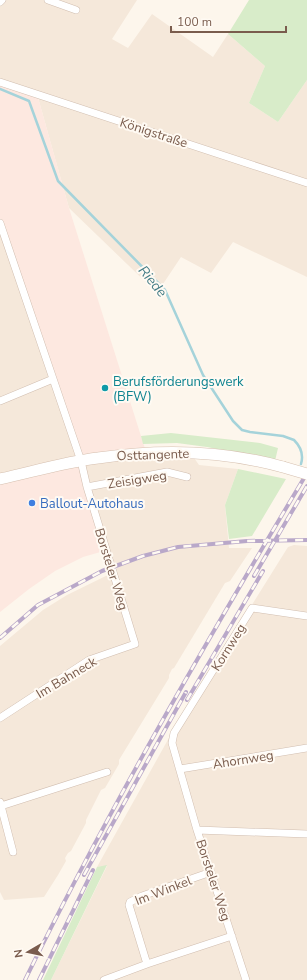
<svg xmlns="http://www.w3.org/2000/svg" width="307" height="980" font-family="'Nunito Sans',sans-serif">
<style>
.residential{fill:#f5e8da}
.commercial{fill:#fde8e0}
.green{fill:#d8ecc9}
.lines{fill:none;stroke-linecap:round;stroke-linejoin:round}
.stream{stroke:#a5d3da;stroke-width:2.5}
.street-casing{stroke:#d1beb0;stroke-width:8}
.secondary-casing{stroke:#d6c0b0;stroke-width:12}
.street{stroke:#fff;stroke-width:7}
.secondary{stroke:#fff;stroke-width:11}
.rail-casing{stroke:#b9a8c9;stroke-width:4}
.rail{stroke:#fffaf3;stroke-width:2.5;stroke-dasharray:8;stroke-linecap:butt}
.secondary-bridge-casing{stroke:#d6c0b0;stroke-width:12;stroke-linecap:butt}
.secondary-bridge{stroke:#fff;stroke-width:11}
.culture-dot{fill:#0f9aa8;stroke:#fffaf3;stroke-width:1.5}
.shop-dot{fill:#3f7fe0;stroke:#fffaf3;stroke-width:1.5}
.labels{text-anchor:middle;stroke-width:4;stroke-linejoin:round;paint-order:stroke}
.street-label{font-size:13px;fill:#7a5c4d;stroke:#fffaf3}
.culture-label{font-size:13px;fill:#0d838f;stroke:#fffaf3;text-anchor:start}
.shop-label{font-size:13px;fill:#366cbe;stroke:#fffaf3;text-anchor:start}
.water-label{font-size:14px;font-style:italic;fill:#437c86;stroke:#fffaf3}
</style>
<rect width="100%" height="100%" fill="#fdf6ec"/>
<path class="residential" d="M0,0H137L112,39L128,48L152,14L213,57L228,34L265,66L249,103L278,122L307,80V277L233,242L211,273L181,257L157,293L69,208L37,94L0,82Z
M0,223L81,461L190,452L199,465L238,469L225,505L229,548H252L230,581L225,583L174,668L172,669L169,675V678L155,701L119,760V764L105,788L101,790L86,820V823L71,851L68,853L65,858L66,861L58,875L44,897L4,900L0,892V646L43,610L67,595L116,571L81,461L0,479Z
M294,545L307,546V980H51L107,866L97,867L170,736L288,547Z"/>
<path class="commercial" d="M0,82L37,94L69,208L146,452L81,461L104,551L83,557L55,571L29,589L0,612V479L80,461L0,223Z"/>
<path class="green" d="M249,0H307V80L278,122L249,103L265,66L228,34Z
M171,433L260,443L278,448L275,461L207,447L177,443L143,444L141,436Z
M238,469L286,479L252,536L229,539L225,505Z
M107,865L51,980H43L97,867Z"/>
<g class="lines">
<path class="stream" d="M0,89L29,101L58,181L165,290L203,375L233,421L242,430L250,432L283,436L294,440C301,447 304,454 301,464"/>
<g class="street-casing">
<path id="street" d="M48,0L76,10
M0,2L2,0
M0,82L307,183
M0,223L81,461L87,487L135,644L89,660L0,718
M0,401L53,379
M87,487L167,472L187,477
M180,769L307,748
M0,802L13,852
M1,806L107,772
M197,830L307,834
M147,964L129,905L130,902L142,896L211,872
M104,980L147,964L232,936
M246,980L197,830L172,743L174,733L252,608L307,616"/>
</g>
<g class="secondary-casing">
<path id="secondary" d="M0,479C32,472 65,462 98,458C160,449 222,450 283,467"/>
</g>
<use href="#street" class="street"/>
<use href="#secondary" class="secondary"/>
<g class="rail-casing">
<path id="rail" d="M254,576L307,486
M0,638L38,605L102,571L143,556L178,547L247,541L307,540
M187,700L263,571
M84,875L186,692
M25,980C110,806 208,639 307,473
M39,980L93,870"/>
</g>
<use href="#rail" class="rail"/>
<g class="secondary-bridge-casing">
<path id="secondary-bridge" d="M283,467L307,474"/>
</g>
<use href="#secondary-bridge" class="secondary-bridge"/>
</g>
<circle class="culture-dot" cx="105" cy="388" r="4"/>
<circle class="shop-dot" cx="32" cy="503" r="4"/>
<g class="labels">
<g class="street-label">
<text transform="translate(154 132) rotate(18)" y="5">Königstraße</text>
<text transform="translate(153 454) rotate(-2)" y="5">Osttangente</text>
<text transform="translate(137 479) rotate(-9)" y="5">Zeisigweg</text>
<text transform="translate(112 569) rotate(73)" y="5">Borsteler Weg</text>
<text transform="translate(228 647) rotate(-58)" y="5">Kornweg</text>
<text transform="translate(66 677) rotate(-31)" y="5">Im Bahneck</text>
<text transform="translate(243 759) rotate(-9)" y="5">Ahornweg</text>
<text transform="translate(214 880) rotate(72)" y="5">Borsteler Weg</text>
<text transform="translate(163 890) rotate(-21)" y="5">Im Winkel</text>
</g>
<g class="culture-label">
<text x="113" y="386">Berufsförderungswerk<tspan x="113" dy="15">(BFW)</tspan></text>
</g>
<g class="shop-label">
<text x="40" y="508">Ballout-Autohaus</text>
</g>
<g class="water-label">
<text transform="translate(153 281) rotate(50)" y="5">Riede</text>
</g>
</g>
<g transform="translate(28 952) rotate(261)" stroke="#fffaf3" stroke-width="3" paint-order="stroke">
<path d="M0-3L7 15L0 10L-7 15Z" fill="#7a5c4d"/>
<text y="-6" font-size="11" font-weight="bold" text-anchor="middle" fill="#7a5c4d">N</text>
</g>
<path d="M171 26v6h115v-6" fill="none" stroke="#7a5c4d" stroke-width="2"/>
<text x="177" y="26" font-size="12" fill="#7a5c4d" stroke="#fffaf3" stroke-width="3" paint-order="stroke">100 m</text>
</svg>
